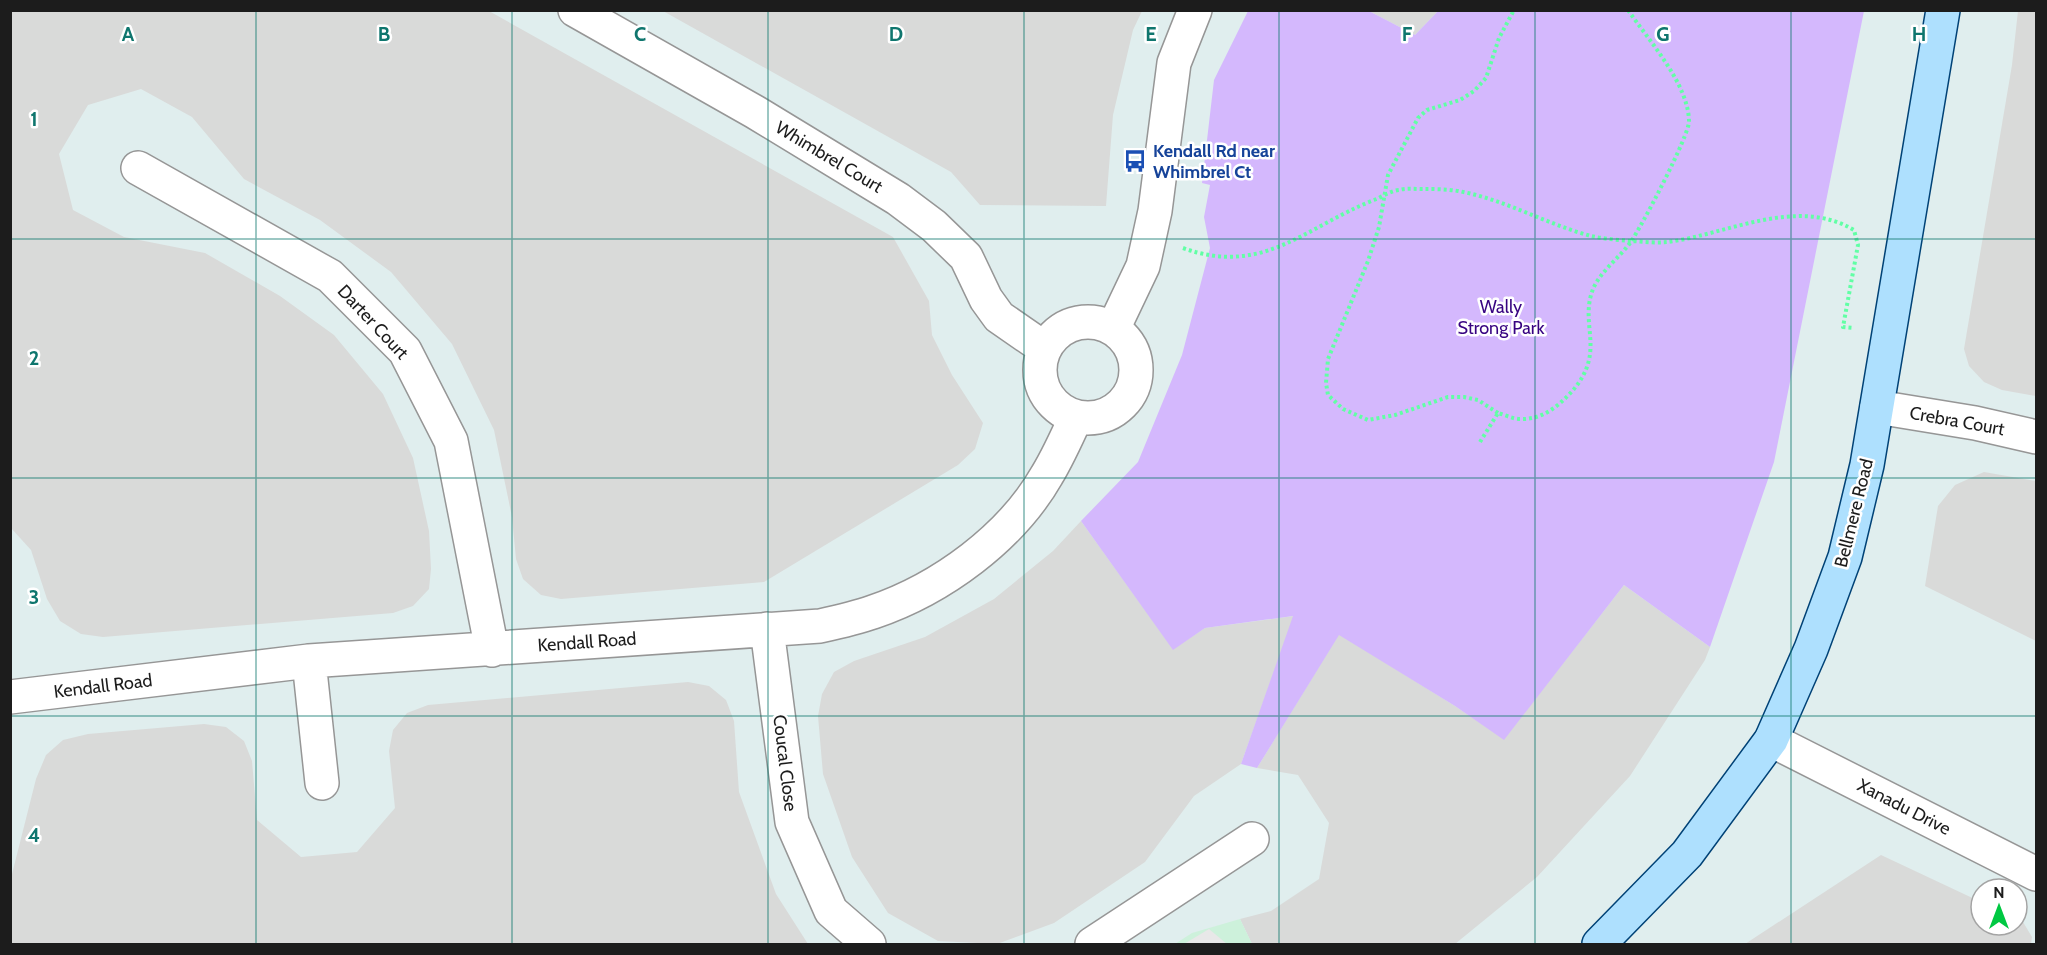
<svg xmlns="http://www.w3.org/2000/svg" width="2047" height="955" font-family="Cabin,sans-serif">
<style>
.residential{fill:#d9dad9}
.commercial{fill:#cdf1db}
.park{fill:#d4b8fd}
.parking{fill:#e8e8e8}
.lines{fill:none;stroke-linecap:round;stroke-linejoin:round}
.minor-casing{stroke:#969696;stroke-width:36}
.secondary-casing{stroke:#004276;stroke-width:36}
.path{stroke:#61ffa5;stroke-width:4;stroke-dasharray:3 3;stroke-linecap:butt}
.minor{stroke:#fff;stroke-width:33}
.secondary{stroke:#aee0fe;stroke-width:33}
.grid{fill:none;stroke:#0f766e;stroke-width:1.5;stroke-opacity:0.55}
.labels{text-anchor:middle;stroke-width:5;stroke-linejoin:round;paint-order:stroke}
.transit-label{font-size:18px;font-weight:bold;fill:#164399;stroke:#fff;text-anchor:start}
.street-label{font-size:18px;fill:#1c1c1c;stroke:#fff}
.park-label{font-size:18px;fill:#370381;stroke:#fff}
.grid-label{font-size:20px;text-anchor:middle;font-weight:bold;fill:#0f766e;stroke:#fff;stroke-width:5;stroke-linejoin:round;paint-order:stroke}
</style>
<rect width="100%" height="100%" fill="#e0eeee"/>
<path class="residential" d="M11,10L489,11L893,237L929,301L932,335L952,375L983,423L975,449L958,465L764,582L561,599L541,595L523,579L516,559L512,517L494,430L452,344L391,272L320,220L244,179L192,117L141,89L88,105L59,154L73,210L124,237L205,253L280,296L334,335L383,394L413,458L429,531L431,569L429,589L413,606L393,613L103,637L81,634L60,621L47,599L31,550L11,528Z
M663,11H1142L1133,30L1113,115L1106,206L980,205L951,172Z
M1369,11H1438L1415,35Z
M2018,11H2036V396L2002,390L1984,382L1969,366L1964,349L2012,65Z
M1984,472L2036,481V641L1925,586L1938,506L1955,485Z
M1081,521L1173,649L1205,628L1294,616L1241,764L1194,796L1145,862L1054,923L997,944L938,941L888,913L852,857L823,774L818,716L822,694L834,672L854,661L925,637L994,599L1053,551Z
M1624,585L1710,647L1705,660L1630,776L1537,877L1455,944H1252L1240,919L1271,911L1319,879L1329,823L1298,775L1257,768L1339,634L1455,706L1504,739Z
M688,682L709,686L726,700L734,721L739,792L776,894L808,944H11V878L36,779L46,755L63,740L88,734L204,724L226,727L244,741L252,761L257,820L301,857L357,852L395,808L389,751L393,730L407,713L428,705Z
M1881,855L1981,902V925H2017V919L2023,922L2032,937L2031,944H1745Z"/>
<path class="commercial" d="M1240,919L1252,944H1175L1192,933Z"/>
<path class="park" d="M1248,11H1369L1415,35L1438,11H1864L1774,462L1710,647L1624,585L1504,740L1455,706L1339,635L1257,768L1241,764L1293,616L1205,628L1173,650L1081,521L1138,462L1182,355L1210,248L1204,217L1210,185L1202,183L1214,80Z"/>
<path class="parking" d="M1209,929L1227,944H1184Z"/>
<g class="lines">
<g class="minor-casing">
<path id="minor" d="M575,10L755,112L898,199L934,226L966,257L986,299L999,317L1044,348
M138,168L330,276L405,351L451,441L492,650
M1040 370a48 48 0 1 1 96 0a48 48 0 1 1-96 0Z
M1113,329L1143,266L1155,211L1174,63L1195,10
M1877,407L1975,423L2036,437
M767,629L792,822L831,911L869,944
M309,661L322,783
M10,697L309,661L820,626C838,622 856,618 873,612C941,589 1011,538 1047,475C1058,457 1067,437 1076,417
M1771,740L2036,874
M1092,944L1252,839"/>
</g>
<g class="secondary-casing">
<path id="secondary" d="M1599,944L1687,854L1771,740L1811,649L1845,557L1867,465L1943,10"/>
</g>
<path class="path" d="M1183,248C1263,277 1305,227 1374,200C1382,197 1390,191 1399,190C1406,188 1414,189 1422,189C1433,189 1446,189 1458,191C1504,199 1546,224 1591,236C1604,239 1619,240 1632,241C1644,242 1657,243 1668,242C1728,234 1797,196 1854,230L1858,245L1843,327L1854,328
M1498,413L1478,400L1464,397H1448L1395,415L1368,420L1343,409L1328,395L1326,383L1328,359L1368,261L1379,227L1388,175L1418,118L1427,110L1460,100L1474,91L1486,78L1499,38L1514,10
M1480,442L1498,413C1505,415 1513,419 1520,419C1543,420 1560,405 1574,389C1606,350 1579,325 1593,289C1600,272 1619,258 1630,243C1641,228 1690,134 1689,121C1688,83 1649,41 1628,10"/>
<use href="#minor" class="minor"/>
<use href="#secondary" class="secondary"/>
</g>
<path class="grid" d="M256,10V944M512,10V944M768,10V944M1024,10V944M1279,10V944M1535,10V944M1791,10V944M10,239H2036M10,478H2036M10,716H2036"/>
<defs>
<g id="bus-bare" transform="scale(1.8)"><path d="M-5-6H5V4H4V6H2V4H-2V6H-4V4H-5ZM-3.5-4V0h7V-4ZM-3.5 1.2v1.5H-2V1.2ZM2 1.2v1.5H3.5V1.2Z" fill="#1a4fb4" stroke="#fff" stroke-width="2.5" paint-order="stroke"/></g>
</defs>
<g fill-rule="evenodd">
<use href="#bus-bare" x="1135" y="161"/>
</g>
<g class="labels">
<g class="transit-label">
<text x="1153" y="157">Kendall Rd near<tspan x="1153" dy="21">Whimbrel Ct</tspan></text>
</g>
<g class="street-label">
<text transform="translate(829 157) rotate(31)" y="6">Whimbrel Court</text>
<text transform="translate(373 322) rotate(47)" y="6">Darter Court</text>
<text transform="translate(1957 421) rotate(10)" y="6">Crebra Court</text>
<text transform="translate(1854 513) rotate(-76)" y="6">Bellmere Road</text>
<text transform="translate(587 642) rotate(-4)" y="6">Kendall Road</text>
<text transform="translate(103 686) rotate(-7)" y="6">Kendall Road</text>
<text transform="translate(785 763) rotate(83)" y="6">Coucal Close</text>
<text transform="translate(1904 807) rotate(27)" y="6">Xanadu Drive</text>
</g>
<g class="park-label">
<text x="1501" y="313">Wally<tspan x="1501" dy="21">Strong Park</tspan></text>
</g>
</g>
<g class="grid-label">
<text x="128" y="41">A</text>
<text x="384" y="41">B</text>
<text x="640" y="41">C</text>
<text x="896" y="41">D</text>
<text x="1151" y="41">E</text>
<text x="1407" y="41">F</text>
<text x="1663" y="41">G</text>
<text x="1919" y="41">H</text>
<text x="34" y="126">1</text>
<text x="34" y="365">2</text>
<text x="34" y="604">3</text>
<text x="34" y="842">4</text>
</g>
<rect width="2047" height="955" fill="none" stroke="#1c1c1c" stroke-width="24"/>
<g transform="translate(1999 907)"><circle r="28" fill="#ffffff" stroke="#a4a4a4" stroke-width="1.5"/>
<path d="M0-4.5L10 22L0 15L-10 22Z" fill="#00c842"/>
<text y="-9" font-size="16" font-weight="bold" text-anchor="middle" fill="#1c1c1c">N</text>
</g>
</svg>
